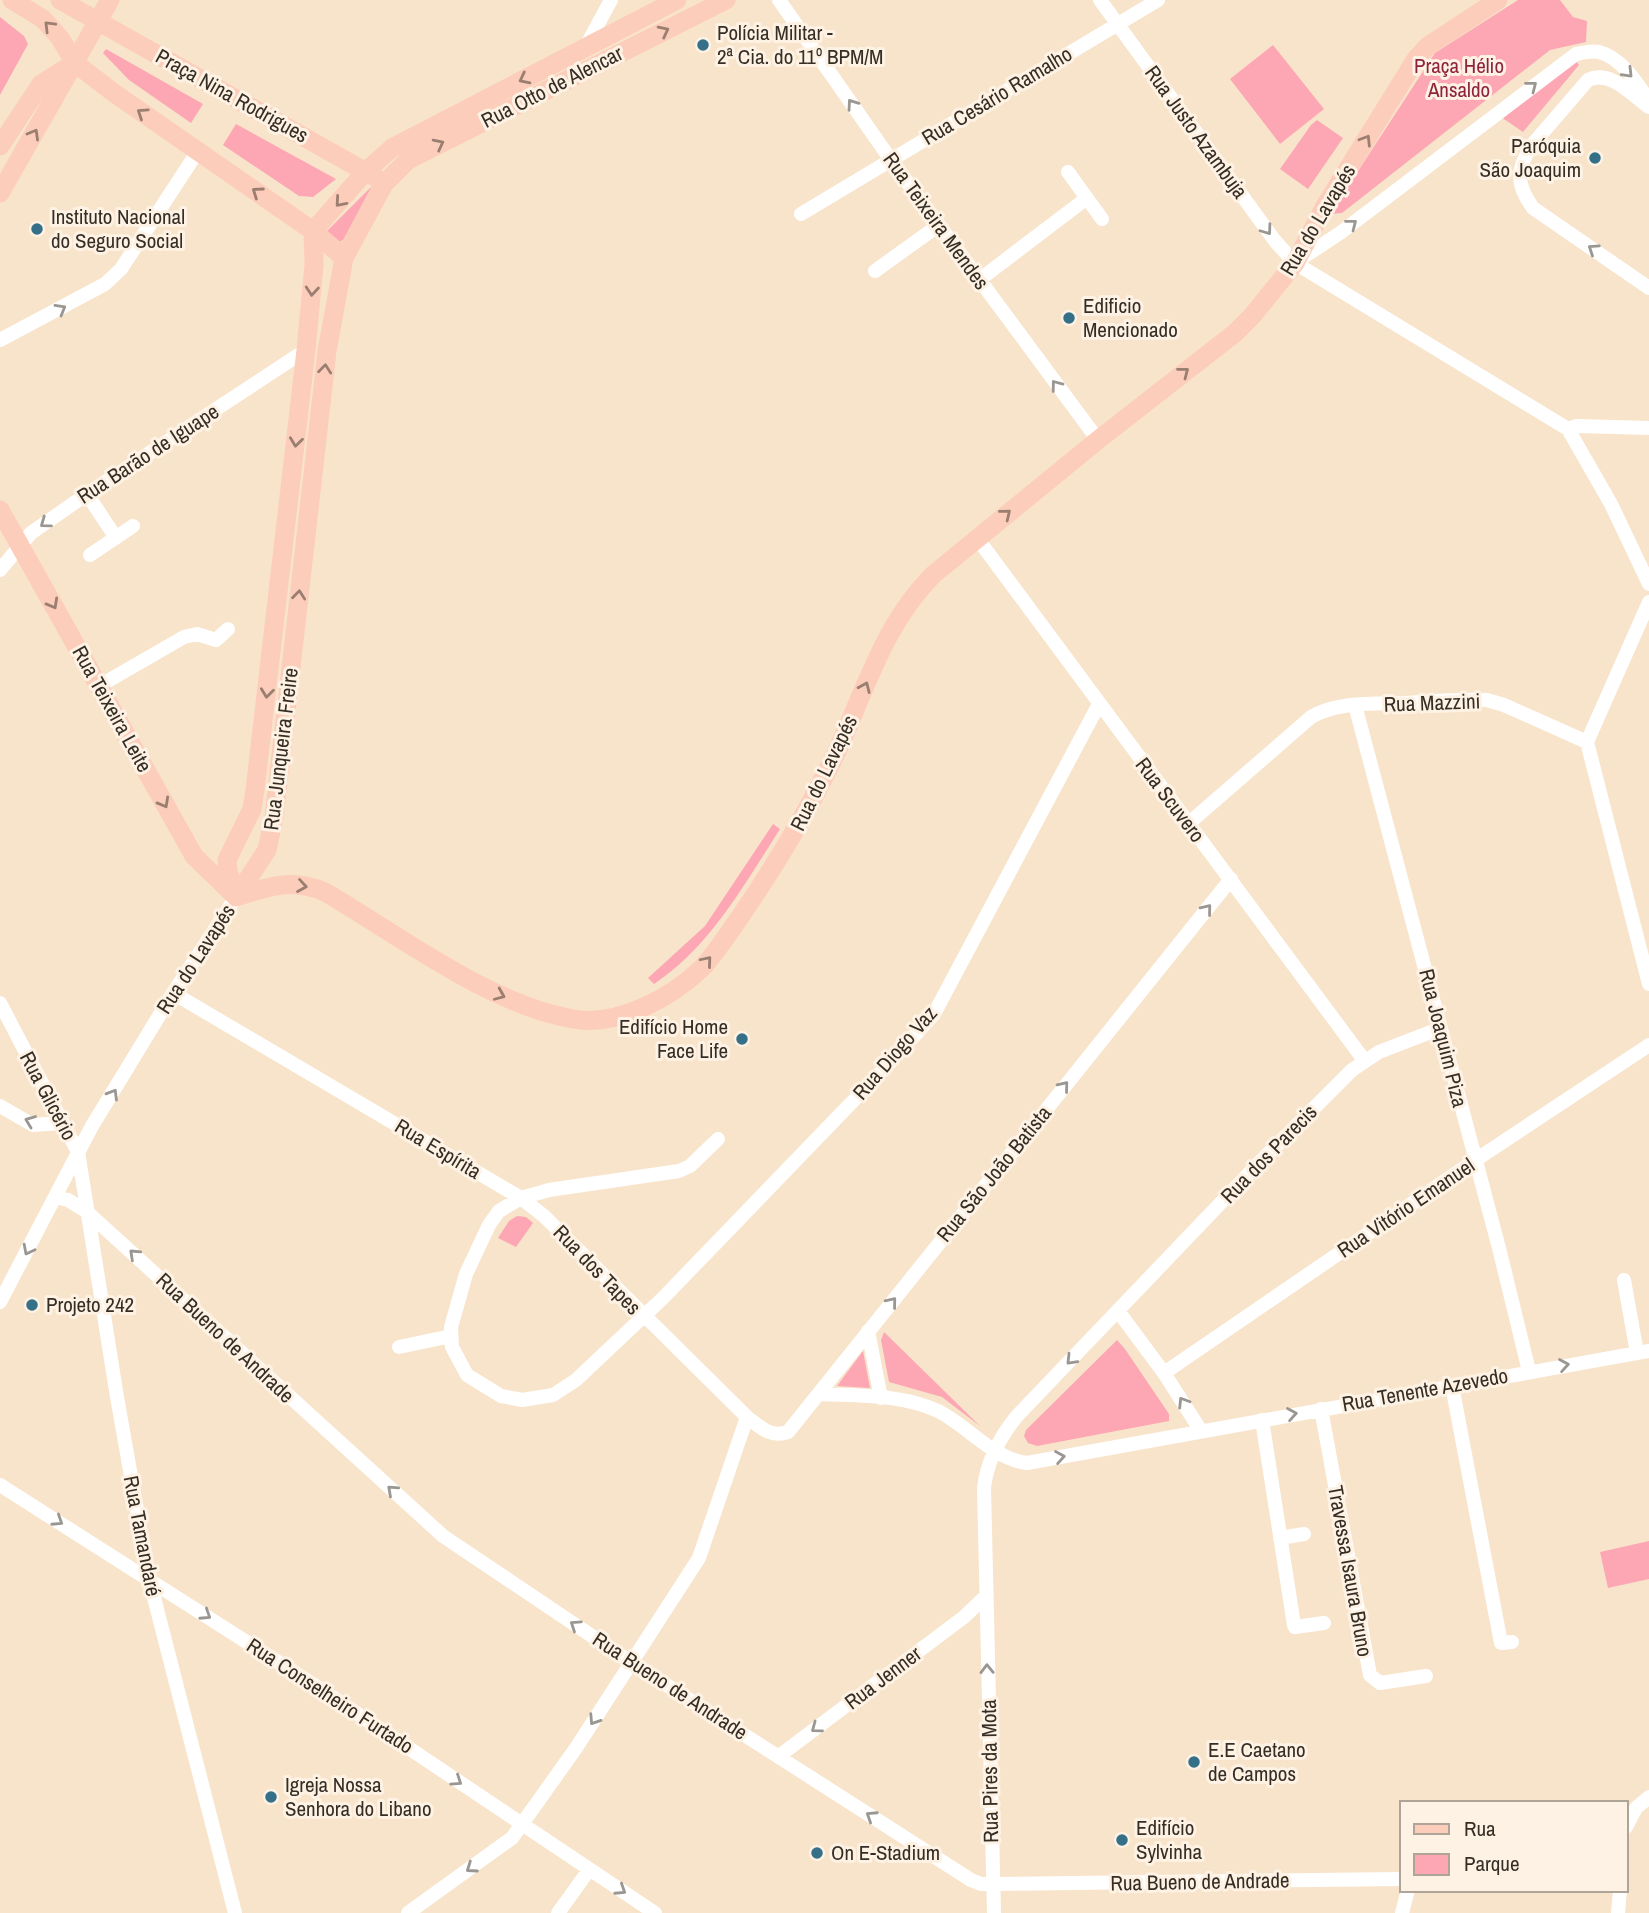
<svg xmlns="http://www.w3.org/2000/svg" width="1649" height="1913" font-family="'Archivo Narrow',sans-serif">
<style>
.green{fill:#fca7b3}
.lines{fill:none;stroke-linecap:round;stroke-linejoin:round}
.minor{stroke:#fff;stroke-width:14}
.major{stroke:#fdcdbb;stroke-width:19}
.oneway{stroke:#9a7e70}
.oneway2{stroke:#9a9692}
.poi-dot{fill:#357088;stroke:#fef2e4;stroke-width:2.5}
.labels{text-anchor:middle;stroke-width:6;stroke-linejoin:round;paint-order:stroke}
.poi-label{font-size:21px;fill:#362e25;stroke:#fef2e4;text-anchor:start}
.park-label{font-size:21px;fill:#8e233e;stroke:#fef2e4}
.street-label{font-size:21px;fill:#362e25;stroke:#fef2e4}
</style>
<rect width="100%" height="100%" fill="#f8e4cb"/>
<path class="green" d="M1518,0H1560L1573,17L1587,21L1586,42L1550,50L1342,213L1330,214L1435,53Z
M0,17L24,36L28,44L0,95Z
M1273,45L1324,109L1280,144L1230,79Z
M106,49L203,104L191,123L129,80L103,53Z
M1576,61L1579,65L1523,132L1498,115Z
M1317,120L1343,138L1308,189L1280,169L1311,125Z
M236,124L336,179L313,197L299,196L223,145Z
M372,186L344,239L340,242L327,231Z
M773,824L780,829C744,885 710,947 654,984L648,978L705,926Z
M517,1216L526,1217L533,1223L516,1247L498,1238L509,1221Z
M884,1332L980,1426L942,1397L889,1382L881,1340Z
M1117,1340L1125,1349L1169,1414V1421L1037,1446L1028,1443L1024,1436L1026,1430Z
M863,1351L870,1388L837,1386Z
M1649,1541V1579L1608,1588L1600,1552Z"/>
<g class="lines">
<path class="minor" d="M779,0L891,160L1098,440
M1100,0L1275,241L1295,263L1568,429L1611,504L1649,584
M585,48L611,0
M1649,107C1632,95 1610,69 1588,80L1532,145C1516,169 1516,185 1533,208L1649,288
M1068,172L1102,219
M801,214L1158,0
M1299,260L1340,233L1576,54C1583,53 1592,50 1599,52C1622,58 1637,83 1649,101
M875,271L939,225
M979,280L1087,198
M0,340L105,284L121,269L198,151
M1568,429L1577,426L1649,428
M87,494L116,538
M977,538L1364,1060
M90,555L133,526
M0,570L31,533L87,494L306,350
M99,686L184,637L197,634L216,640L228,629
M1355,705L1499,1248L1529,1371
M1587,742L1649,984
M1587,742L1649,602
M1188,824L1311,717C1338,701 1376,704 1406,703C1433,701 1460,699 1487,700L1504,705L1587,742
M173,993L521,1198L544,1216L747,1417C760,1427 770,1438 788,1432L1231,879
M0,1003L78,1152L117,1397L149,1578L235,1913
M0,1106L33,1125L62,1123
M718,1139L690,1166L679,1171L549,1190L521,1198L499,1211L489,1225L466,1274L451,1327L452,1347L467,1375L501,1396L522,1400L553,1395L576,1380L663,1298L883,1070L934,1014L1099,704
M55,1197L68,1200L86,1211L443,1536L632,1663L971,1880L981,1884H993L1402,1879
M1624,1280L1637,1353
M0,1302L92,1126L173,993L236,897
M1118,1311L1164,1373L1201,1431
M868,1331L881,1398
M399,1347L451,1336
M1164,1373L1474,1161L1649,1045
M1452,1386L1501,1643L1512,1642
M819,1394C858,1396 902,1394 938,1411C968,1426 993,1459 1027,1463L1649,1351
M1321,1409L1370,1675L1380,1683L1426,1676
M1262,1420L1294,1625L1295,1627L1324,1623
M0,1485L325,1692L655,1913
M1280,1538L1304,1534
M779,1756L964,1617L986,1596
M1626,1827L1636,1808L1649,1797
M408,1913L512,1838L576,1748L699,1558L747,1417
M558,1913L589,1870
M994,1913L984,1488C987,1461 1000,1437 1017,1416L1257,1165L1352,1070L1379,1052L1441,1028
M1402,1913L1408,1890
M1618,1913L1620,1890"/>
<path class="major" d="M12,0L43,19L60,38L75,63L114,93L313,231L344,258
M60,0L375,177
M0,146L41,84L71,65
M0,193L110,0
M0,510L194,856L233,894
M236,897C270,886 291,878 325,892C400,936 488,1004 573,1019C617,1027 671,998 702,968C716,953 728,934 740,917C777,863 810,808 838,749C866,688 885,622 934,574L1098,440L1235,333L1252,316L1295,263L1325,206L1416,59L1428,46L1498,0
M236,897L267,850L274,817L327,351L344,258L384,184L408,160L726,0
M236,897L228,871L227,860L252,809L255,790L306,350L314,265L313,231L366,171L392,148L677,0"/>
</g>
<defs><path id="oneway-chevron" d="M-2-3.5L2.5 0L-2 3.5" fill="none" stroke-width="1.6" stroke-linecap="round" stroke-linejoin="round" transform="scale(1.75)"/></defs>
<g class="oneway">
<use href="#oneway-chevron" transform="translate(49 26) rotate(-135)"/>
<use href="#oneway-chevron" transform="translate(664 31) rotate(-27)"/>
<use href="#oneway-chevron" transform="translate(524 79) rotate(153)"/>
<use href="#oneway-chevron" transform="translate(142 113) rotate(-146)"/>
<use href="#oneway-chevron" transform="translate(34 134) rotate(-60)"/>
<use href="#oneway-chevron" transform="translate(1366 140) rotate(-58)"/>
<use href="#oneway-chevron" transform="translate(439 144) rotate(-27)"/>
<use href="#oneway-chevron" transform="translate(257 192) rotate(-145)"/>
<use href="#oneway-chevron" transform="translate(340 202) rotate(131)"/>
<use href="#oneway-chevron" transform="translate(312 291) rotate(95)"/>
<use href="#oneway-chevron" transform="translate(325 369) rotate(-84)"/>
<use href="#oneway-chevron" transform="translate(1184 372) rotate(-38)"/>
<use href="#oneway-chevron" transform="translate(296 442) rotate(97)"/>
<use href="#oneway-chevron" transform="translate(1006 514) rotate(-39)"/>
<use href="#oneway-chevron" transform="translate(299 595) rotate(-84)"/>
<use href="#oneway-chevron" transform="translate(53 604) rotate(61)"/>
<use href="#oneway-chevron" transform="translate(865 687) rotate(-66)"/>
<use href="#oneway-chevron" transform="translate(267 693) rotate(97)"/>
<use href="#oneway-chevron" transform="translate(164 803) rotate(61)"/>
<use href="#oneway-chevron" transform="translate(302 886) rotate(9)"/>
<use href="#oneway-chevron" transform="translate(707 961) rotate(-50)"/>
<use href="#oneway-chevron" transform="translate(500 995) rotate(23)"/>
</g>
<g class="oneway2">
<use href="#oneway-chevron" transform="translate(1628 73) rotate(46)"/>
<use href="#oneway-chevron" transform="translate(1532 86) rotate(-38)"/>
<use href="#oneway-chevron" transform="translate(852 104) rotate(-125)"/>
<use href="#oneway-chevron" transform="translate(1352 224) rotate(-38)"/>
<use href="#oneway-chevron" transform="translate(1267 230) rotate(54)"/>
<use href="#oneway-chevron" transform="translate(1593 249) rotate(-146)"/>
<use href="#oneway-chevron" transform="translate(61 309) rotate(-30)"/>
<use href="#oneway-chevron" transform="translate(1056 385) rotate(-127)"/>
<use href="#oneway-chevron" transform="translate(45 523) rotate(144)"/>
<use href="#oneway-chevron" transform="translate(1207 909) rotate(-51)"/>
<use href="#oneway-chevron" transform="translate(1064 1086) rotate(-51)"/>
<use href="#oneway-chevron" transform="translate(113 1094) rotate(-59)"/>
<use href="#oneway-chevron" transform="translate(30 1121) rotate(-159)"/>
<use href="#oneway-chevron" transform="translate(28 1250) rotate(117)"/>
<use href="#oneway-chevron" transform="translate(134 1254) rotate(-137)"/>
<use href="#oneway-chevron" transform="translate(892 1302) rotate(-51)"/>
<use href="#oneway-chevron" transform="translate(1071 1360) rotate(134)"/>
<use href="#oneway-chevron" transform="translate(1564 1365) rotate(-10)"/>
<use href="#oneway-chevron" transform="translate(1183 1402) rotate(-122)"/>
<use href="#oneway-chevron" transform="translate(1292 1414) rotate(-10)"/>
<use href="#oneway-chevron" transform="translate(1060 1457) rotate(-10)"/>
<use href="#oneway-chevron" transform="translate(392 1490) rotate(-138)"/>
<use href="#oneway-chevron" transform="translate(58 1521) rotate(33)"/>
<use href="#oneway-chevron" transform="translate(206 1615) rotate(33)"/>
<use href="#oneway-chevron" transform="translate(575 1625) rotate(-146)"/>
<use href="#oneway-chevron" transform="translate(987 1669) rotate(-91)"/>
<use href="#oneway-chevron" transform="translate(594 1720) rotate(123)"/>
<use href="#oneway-chevron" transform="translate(816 1728) rotate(143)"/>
<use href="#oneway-chevron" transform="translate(457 1781) rotate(34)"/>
<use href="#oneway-chevron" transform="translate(871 1816) rotate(-147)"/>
<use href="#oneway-chevron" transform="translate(471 1868) rotate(145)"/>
<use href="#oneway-chevron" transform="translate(621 1890) rotate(33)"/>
</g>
<g class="poi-dot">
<circle cx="703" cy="45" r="7"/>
<circle cx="1595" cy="158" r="7"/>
<circle cx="37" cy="229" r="7"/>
<circle cx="1069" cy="318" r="7"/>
<circle cx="742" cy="1039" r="7"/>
<circle cx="32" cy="1305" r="7"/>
<circle cx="1194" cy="1762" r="7"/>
<circle cx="271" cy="1797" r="7"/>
<circle cx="1122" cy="1840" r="7"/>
<circle cx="817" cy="1853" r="7"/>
</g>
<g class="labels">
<g class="poi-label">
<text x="717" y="40">Polícia Militar -<tspan x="717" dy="24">2ª Cia. do 11º BPM/M</tspan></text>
<text x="1581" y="153" text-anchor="end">Paróquia<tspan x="1581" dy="24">São Joaquim</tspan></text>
<text x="51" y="224">Instituto Nacional<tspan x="51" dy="24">do Seguro Social</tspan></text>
<text x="1083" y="313">Edificio<tspan x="1083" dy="24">Mencionado</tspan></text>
<text x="728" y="1034" text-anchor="end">Edifício Home<tspan x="728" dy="24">Face Life</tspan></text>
<text x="46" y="1312">Projeto 242</text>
<text x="1208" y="1757">E.E Caetano<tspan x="1208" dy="24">de Campos</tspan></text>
<text x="285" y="1792">Igreja Nossa<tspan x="285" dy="24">Senhora do Libano</tspan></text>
<text x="1136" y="1835">Edifício<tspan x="1136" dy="24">Sylvinha</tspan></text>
<text x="831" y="1860">On E-Stadium</text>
</g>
<g class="park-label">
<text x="1459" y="73">Praça Hélio<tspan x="1459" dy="24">Ansaldo</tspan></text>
</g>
<g class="street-label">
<text transform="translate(552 87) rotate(-27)" y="7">Rua Otto de Alencar</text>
<text transform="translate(232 96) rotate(29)" y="7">Praça Nina Rodrigues</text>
<text transform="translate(997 96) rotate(-31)" y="7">Rua Cesário Ramalho</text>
<text transform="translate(1196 132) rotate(54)" y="7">Rua Justo Azambuja</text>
<text transform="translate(1318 220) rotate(-59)" y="7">Rua do Lavapés</text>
<text transform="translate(936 221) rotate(54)" y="7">Rua Teixeira Mendes</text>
<text transform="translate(148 454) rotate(-33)" y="7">Rua Barão de Iguape</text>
<text transform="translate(1432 703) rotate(-2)" y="7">Rua Mazzini</text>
<text transform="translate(112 709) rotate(61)" y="7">Rua Teixeira Leite</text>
<text transform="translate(281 749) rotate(-83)" y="7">Rua Junqueira Freire</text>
<text transform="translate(824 773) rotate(-64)" y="7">Rua do Lavapés</text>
<text transform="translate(1170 800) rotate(53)" y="7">Rua Scuvero</text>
<text transform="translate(196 959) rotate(-57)" y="7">Rua do Lavapés</text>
<text transform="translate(1443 1038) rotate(76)" y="7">Rua Joaquim Piza</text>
<text transform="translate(895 1053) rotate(-49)" y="7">Rua Diogo Vaz</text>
<text transform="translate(48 1096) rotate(62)" y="7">Rua Glicério</text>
<text transform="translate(438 1149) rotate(31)" y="7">Rua Espírita</text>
<text transform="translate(1269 1154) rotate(-46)" y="7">Rua dos Parecis</text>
<text transform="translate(994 1174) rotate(-51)" y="7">Rua São João Batista</text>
<text transform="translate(1406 1208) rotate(-34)" y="7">Rua Vitório Emanuel</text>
<text transform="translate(597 1270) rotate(46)" y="7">Rua dos Tapes</text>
<text transform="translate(225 1338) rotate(43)" y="7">Rua Bueno de Andrade</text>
<text transform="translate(1425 1390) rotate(-10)" y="7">Rua Tenente Azevedo</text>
<text transform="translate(142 1536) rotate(79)" y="7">Rua Tamandaré</text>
<text transform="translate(1350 1571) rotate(80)" y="7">Travessa Isaura Bruno</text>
<text transform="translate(883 1678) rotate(-37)" y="7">Rua Jenner</text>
<text transform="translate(670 1686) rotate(33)" y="7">Rua Bueno de Andrade</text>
<text transform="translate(330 1696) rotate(33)" y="7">Rua Conselheiro Furtado</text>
<text transform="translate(990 1771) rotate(-91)" y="7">Rua Pires da Mota</text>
<text transform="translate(1200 1882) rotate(-1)" y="7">Rua Bueno de Andrade</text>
</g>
</g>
<rect x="1400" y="1801" width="228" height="91" fill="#fef2e4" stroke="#aea498" stroke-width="2"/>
<rect x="1414" y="1824" width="35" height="10" fill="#fdcdbb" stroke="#aea498" stroke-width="2"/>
<text x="1464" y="1836" font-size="21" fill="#362e25">Rua</text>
<rect x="1414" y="1854" width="35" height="21" fill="#fca7b3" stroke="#aea498" stroke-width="2"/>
<text x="1464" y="1871" font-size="21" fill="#362e25">Parque</text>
</svg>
